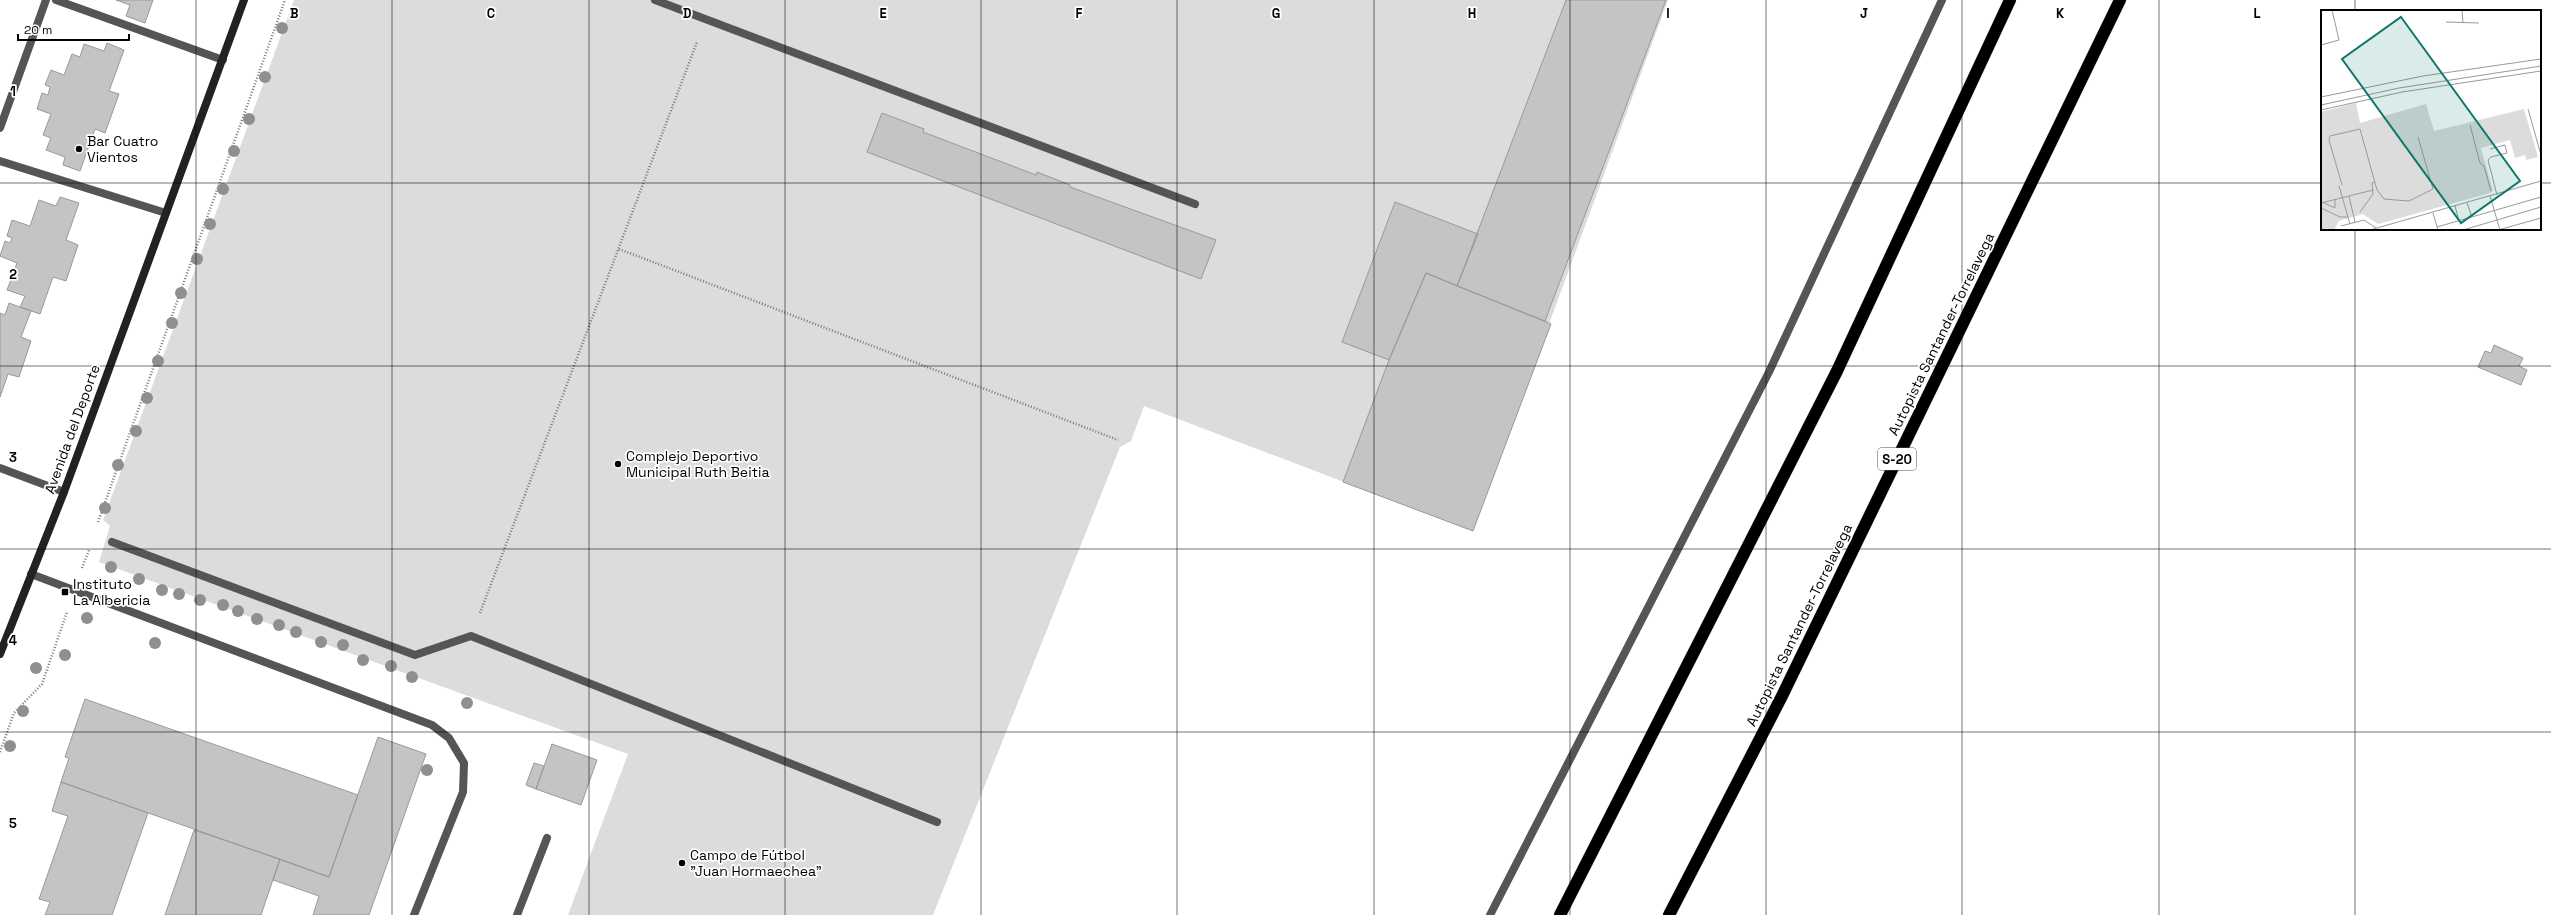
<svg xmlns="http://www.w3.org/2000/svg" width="2551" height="915" font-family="'Space Grotesk',sans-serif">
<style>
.green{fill:#dcdcdc}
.building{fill:#c4c4c4;stroke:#999}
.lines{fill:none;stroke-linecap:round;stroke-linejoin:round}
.motorway-casing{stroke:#dbdbdb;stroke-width:13}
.path{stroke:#777;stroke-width:2.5;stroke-dasharray:1 2;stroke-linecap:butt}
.service{stroke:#555;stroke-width:8}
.pedestrian{stroke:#555;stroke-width:8}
.minor{stroke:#555;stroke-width:8}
.secondary{stroke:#222;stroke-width:8}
.motorway{stroke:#000;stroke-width:12}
.tree{fill:#8f8f8f}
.grid{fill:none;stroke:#000;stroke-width:1;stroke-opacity:0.55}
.poi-dot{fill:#000;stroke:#fff;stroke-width:1.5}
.labels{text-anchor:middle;stroke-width:3.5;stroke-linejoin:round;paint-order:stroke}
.shield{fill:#fff;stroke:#4c4c4c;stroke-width:1}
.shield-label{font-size:13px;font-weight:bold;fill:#000}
.poi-label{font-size:14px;fill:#000;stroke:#fff;text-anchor:start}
.street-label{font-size:14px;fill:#000;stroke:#fff}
.inset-road{fill:none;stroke:#999;stroke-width:1}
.view{fill:#0f766e;fill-opacity:0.15;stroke:#0f766e;stroke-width:2}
.inset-edge{fill:none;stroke:#000;stroke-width:2}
.grid-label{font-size:13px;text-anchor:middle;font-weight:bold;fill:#000;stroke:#fff;stroke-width:3.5;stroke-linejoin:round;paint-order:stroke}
</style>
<rect width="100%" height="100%" fill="#fff"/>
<path class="green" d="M294,0H1668L1473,531L1144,406L1131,441L1120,447L933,915H568L628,754L99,562L110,526L103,520Z"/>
<path class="building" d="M116,0H153L145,23L126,16L130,5Z
M1566,0H1666L1545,321L1457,286Z
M107,43L124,50L109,91L119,94L105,133L95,129L80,171L63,165L65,157L46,150L51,138L43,135L51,114L37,109L42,93L48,95L50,87L45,85L51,70L64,75L72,54L80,57L84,44L104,51Z
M882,113L924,129L923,132L1036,175L1037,172L1070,185V187L1216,240L1201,279L867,152Z
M60,197L79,203L66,240L78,245L66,281L53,277L40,314L20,307L25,296L7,290L17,263L0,256L5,241L10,243L12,238L7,236L12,220L30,226L39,200L56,206Z
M1395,202L1478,234L1457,286L1426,273L1389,360L1342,342Z
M1426,273L1551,324L1473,531L1343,482L1389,360Z
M9,303L31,311L21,337L31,341L19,377L8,374L0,397V313L5,315Z
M2494,345L2523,358L2519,366L2527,370L2521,385L2478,367L2485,351L2491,353Z
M85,699L358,795L329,877L61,782L69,758L65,757Z
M378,737L426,754L369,915H313L319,896L273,880L280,859L329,877Z
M552,744L597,760L581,805L536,789Z
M534,763L544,766L536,789L526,785Z
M61,782L148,813L112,915H45L50,902L39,899L68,816L52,811Z
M194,830L280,859L261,915H165Z"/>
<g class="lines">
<g class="motorway-casing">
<path id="motorway" d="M1560,915L1837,371L2010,0
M1669,915L1782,696L2120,0"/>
</g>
<path class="path" d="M619,249L1118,440
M98,522L285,0
M82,568L89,550
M480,613L697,42
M0,752L14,713L42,684L67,612"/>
<path class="service" d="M655,0L1195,204
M112,542L415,655L471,636L937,822
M31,574L432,725L449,738L464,763L463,792L414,915
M517,915L547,838"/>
<path class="pedestrian" d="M56,0L223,60
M0,161L166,213"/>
<path class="minor" d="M0,128L46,0
M0,468L64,492
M1490,915L1769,372L1942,0"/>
<path class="secondary" d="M0,654L64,492L244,0"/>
<use href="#motorway" class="motorway"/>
</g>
<g class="tree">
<circle cx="282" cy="28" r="6"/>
<circle cx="265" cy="77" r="6"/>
<circle cx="249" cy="119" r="6"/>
<circle cx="234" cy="151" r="6"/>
<circle cx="223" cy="189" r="6"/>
<circle cx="210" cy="224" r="6"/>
<circle cx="197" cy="259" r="6"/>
<circle cx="181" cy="293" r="6"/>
<circle cx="172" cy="323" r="6"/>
<circle cx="158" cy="361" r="6"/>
<circle cx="147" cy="398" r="6"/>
<circle cx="136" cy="431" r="6"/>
<circle cx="118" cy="465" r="6"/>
<circle cx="105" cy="508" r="6"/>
<circle cx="111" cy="567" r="6"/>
<circle cx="139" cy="579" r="6"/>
<circle cx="162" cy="590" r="6"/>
<circle cx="179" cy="594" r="6"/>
<circle cx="200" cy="600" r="6"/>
<circle cx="223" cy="605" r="6"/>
<circle cx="238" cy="611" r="6"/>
<circle cx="87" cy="618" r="6"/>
<circle cx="257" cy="619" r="6"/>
<circle cx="279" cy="625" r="6"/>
<circle cx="296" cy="632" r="6"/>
<circle cx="321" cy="642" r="6"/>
<circle cx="155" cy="643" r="6"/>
<circle cx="343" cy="645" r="6"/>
<circle cx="65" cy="655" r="6"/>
<circle cx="363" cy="660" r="6"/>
<circle cx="391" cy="666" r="6"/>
<circle cx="36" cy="668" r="6"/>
<circle cx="412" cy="677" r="6"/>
<circle cx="467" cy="703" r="6"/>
<circle cx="23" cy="711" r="6"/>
<circle cx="10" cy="746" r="6"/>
<circle cx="427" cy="770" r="6"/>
</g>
<path class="grid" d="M196,0V915M392,0V915M589,0V915M785,0V915M981,0V915M1177,0V915M1374,0V915M1570,0V915M1766,0V915M1962,0V915M2159,0V915M2355,0V11M0,183H2322M2540,183H2551M2355,229V915M0,366H2551M0,549H2551M0,732H2551"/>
<g class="poi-dot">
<circle cx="79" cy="149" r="4"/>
<circle cx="618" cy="464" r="4"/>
<rect x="61" y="588" width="8" height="8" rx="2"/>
<circle cx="682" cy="863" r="4"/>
</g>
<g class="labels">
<rect class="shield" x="1878" y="448" width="38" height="22" rx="3"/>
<g class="shield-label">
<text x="1897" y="464">S-20</text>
</g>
<g class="poi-label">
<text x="87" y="146">Bar Cuatro<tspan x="87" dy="16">Vientos</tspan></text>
<text x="626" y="461">Complejo Deportivo<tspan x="626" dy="16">Municipal Ruth Beitia</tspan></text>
<text x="73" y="589">Instituto<tspan x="73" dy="16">La Albericia</tspan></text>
<text x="690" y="860">Campo de Fútbol<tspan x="690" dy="16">"Juan Hormaechea"</tspan></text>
</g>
<g class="street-label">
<text transform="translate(1941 334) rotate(-64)" y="5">Autopista Santander-Torrelavega</text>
<text transform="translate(72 429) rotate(-70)" y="5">Avenida del Deporte</text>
<text transform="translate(1799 625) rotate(-64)" y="5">Autopista Santander-Torrelavega</text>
</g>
</g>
<g transform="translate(2321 10)">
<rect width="220" height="220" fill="#fff"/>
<path d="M35,93L39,113L105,94L113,121L203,99L217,147L205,150L204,145L194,148L189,130L160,138L172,181L169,183L57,214L42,204L18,211L13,220H0V102Z" fill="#dcdcdc"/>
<path class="inset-road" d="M141,0L142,13M125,12L158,13M0,35L18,30L11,0M0,87L102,66L220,49M0,95L78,78L220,56M207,99L220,145M0,100L81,82L220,61M149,115L159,153L163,156L170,181M169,139L184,135L186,143L170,147L167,150L176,185M21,175L8,130L9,126L39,119L56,180L63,189L88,191L112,179L97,127M18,176L29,214M28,186L34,212M169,186L179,220M1,192L14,198V189M0,193L52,180M146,193L151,207M134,196L138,211M0,198L19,207H27M39,202L52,184L51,173L54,172M112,203L117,220M20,216L43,210L55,218M116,217L220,187M49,220L220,171M142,220L220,197M177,220L220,208"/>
<path class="view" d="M80,7L199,171L140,213L21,49Z"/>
<rect width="220" height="220" class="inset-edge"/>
</g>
<g class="grid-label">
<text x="294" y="18">B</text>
<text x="491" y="18">C</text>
<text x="687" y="18">D</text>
<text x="883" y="18">E</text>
<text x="1079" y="18">F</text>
<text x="1276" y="18">G</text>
<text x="1472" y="18">H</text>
<text x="1668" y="18">I</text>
<text x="1864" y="18">J</text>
<text x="2060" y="18">K</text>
<text x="2257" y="18">L</text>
<text x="13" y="96">1</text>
<text x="13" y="279">2</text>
<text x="13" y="462">3</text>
<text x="13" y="645">4</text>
<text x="13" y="828">5</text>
</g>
<path d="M18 34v6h111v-6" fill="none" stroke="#000000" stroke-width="2"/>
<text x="24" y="34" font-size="12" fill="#000000" stroke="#ffffff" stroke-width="3" paint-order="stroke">20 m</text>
</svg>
